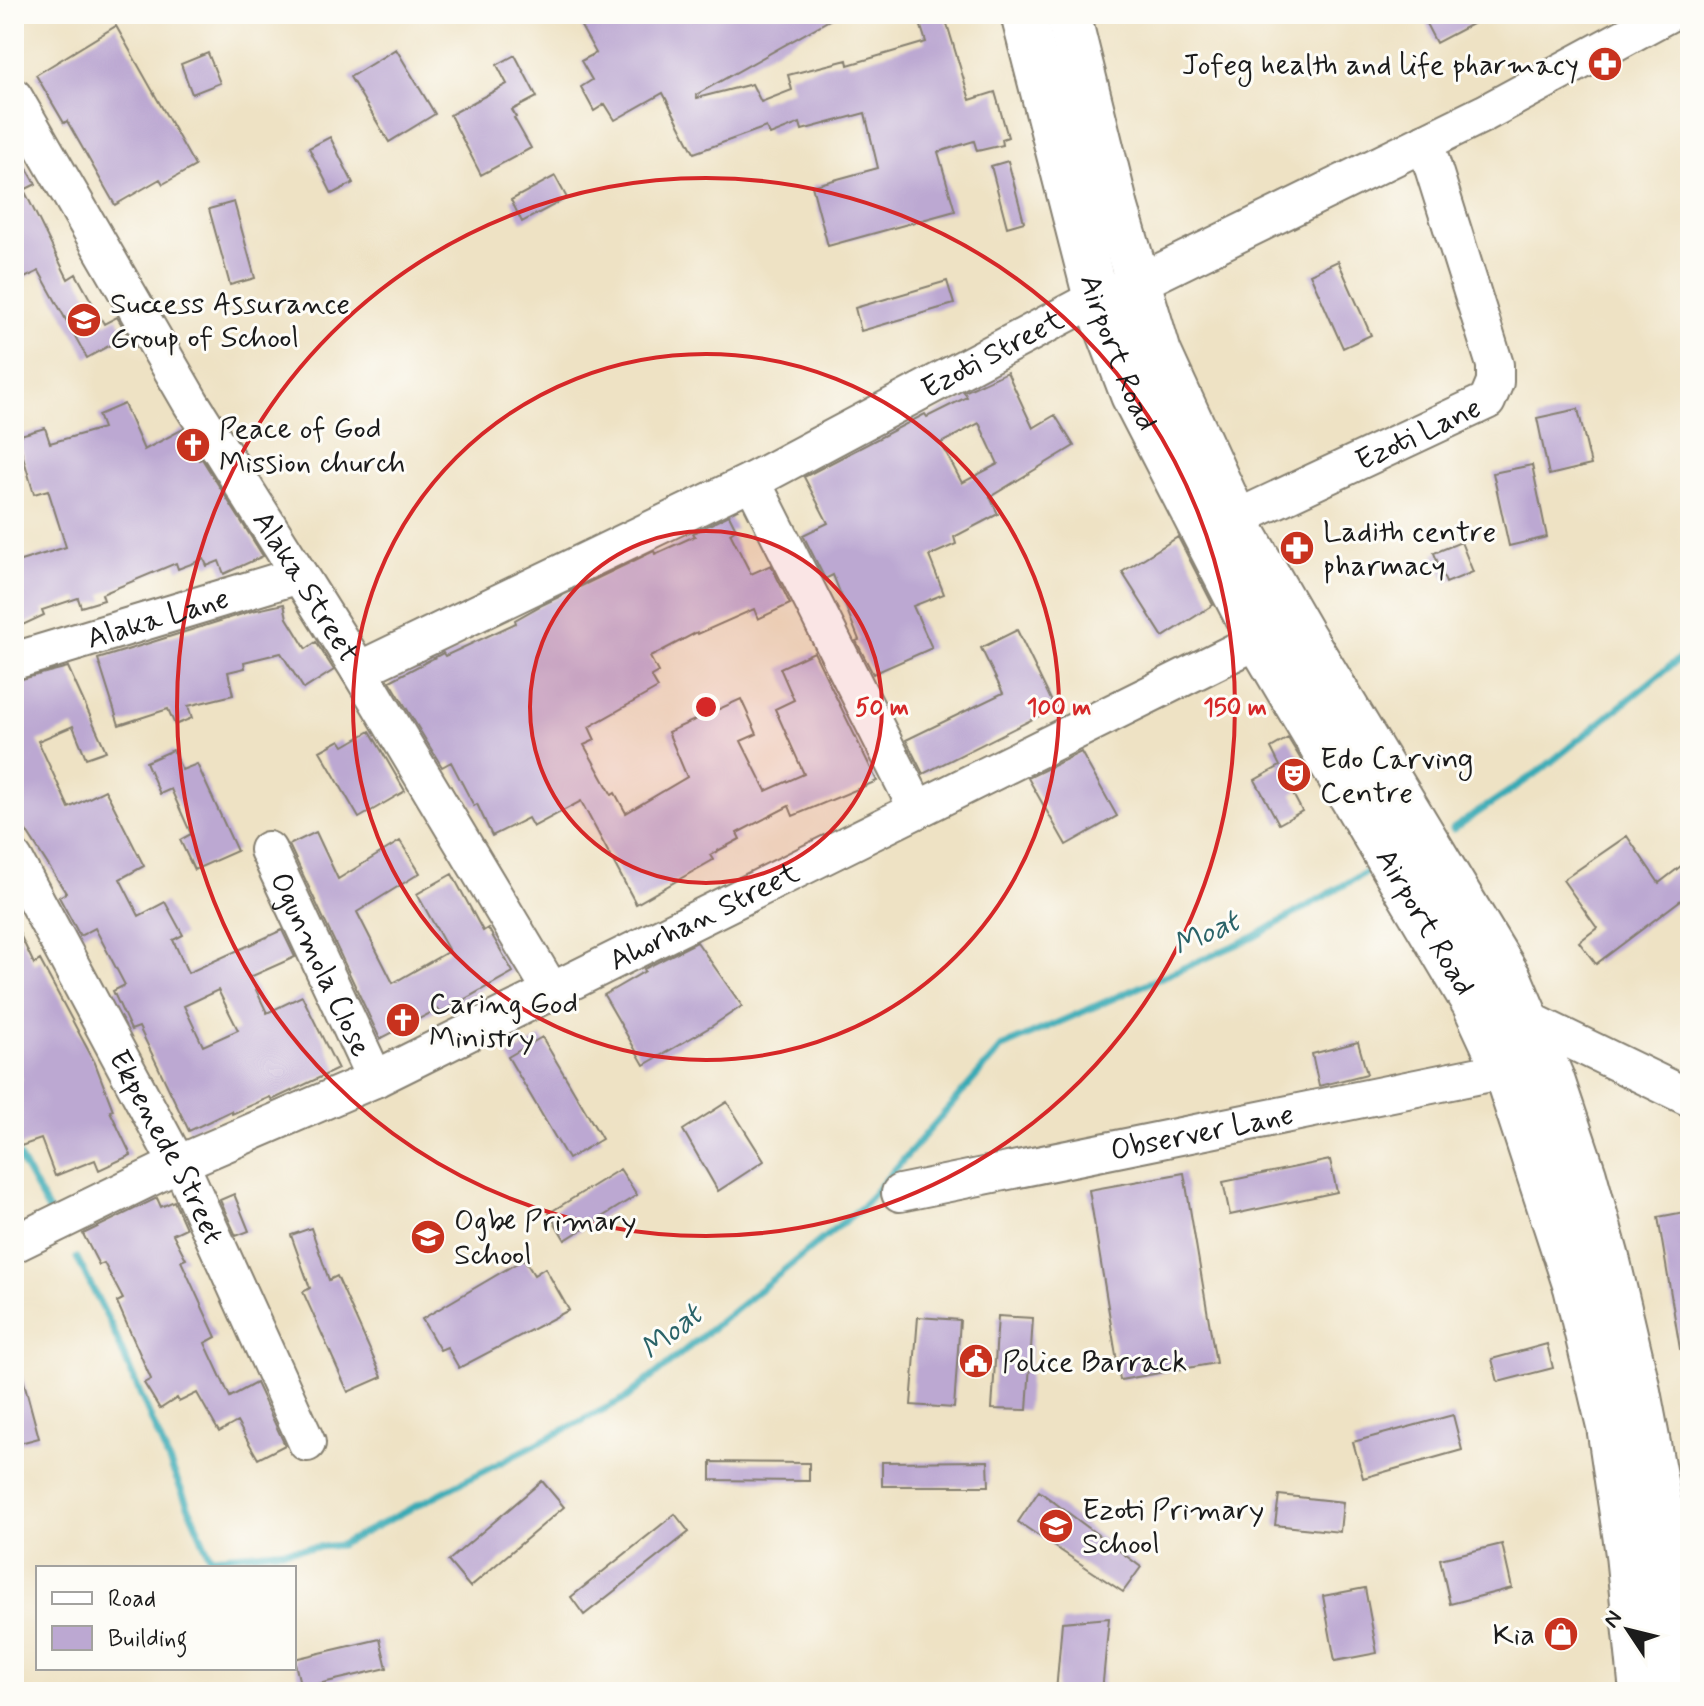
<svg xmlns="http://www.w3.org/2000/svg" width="1704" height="1706" font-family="Mynerve,sans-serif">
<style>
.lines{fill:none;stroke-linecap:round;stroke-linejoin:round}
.stream{stroke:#39aab5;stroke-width:7}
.building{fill:#bca8d2;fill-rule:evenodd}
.minor-casing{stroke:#857f70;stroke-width:40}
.major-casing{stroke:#857f70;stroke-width:48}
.minor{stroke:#fff;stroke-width:36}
.major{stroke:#fff;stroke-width:44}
.ring{fill:none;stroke:#d62828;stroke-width:4}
.labels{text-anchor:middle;stroke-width:6;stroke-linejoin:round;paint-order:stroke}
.poi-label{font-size:30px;fill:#1c1c1c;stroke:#fdfcf7;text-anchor:start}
.street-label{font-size:30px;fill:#1c1c1c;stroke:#fdfcf7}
.water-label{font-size:32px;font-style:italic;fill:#2a6368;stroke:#fdfcf7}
.centre{fill:#d62828;stroke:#fdfcf7;stroke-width:4}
.ring-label{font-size:24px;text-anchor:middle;font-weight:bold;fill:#d62828;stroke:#fdfcf7;stroke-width:6;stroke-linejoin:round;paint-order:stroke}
</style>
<rect width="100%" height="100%" fill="#fdfcf7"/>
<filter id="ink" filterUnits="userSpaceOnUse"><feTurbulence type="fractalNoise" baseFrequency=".0125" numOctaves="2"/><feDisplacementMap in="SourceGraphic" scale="16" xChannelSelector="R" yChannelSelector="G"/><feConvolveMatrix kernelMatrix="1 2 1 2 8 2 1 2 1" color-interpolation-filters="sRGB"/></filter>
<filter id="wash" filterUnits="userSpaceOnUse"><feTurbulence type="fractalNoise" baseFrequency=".006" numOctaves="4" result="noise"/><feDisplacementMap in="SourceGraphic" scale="32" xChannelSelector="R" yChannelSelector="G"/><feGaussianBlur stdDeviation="1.8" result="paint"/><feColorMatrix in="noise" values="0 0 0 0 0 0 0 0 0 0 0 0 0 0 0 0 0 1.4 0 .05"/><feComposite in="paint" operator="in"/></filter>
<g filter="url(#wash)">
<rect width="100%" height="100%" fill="#eee2c4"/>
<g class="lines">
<path class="stream" d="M1453,829L1541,770L1690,650
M14,1148L50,1213
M77,1258L110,1323L210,1557L340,1545L626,1398L862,1207L1002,1047L1254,937L1375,867"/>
</g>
<g id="blocks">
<path class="building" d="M574,14H840L696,95L697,98L752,84L761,102L792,90L788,75L847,60L848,65L926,42L917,14H944L970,100L995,92L1008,137L1002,139L1003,145L977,151L974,141L938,152L955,211L828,246L812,186L878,168L865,113L802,130L800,123L770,135L766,127L694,153L663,93L615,120L605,104L594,111L581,87L592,80L581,61L596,53Z
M1421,14H1491L1436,43Z
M116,26L195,166L163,184L160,179L115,205L67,121L64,123L36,75Z
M396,49L435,114L389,142L350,77Z
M208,53L220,83L192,94L181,64Z
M515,55L537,97L512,110L516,117L514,118L531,148L481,175L450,115L507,84L497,65Z
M330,137L353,183L332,194L309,148Z
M14,146L36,184L24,190L68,279L76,274L104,324L117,317L128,335L87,358L39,271L14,283Z
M1008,161L1024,222L1007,227L991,166Z
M555,176L567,198L522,222L511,200Z
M234,202L255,278L230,285L209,209Z
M1338,261L1371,335L1343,348L1310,274Z
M947,281L954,304L861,331L855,308Z
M1007,372L1033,428L1055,415L1074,446L990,497L998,514L954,537L956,544L929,556L944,594L913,606L932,648L873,674L856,641L859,640L833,575L825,579L803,535L828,523L804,477L925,414L927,417L967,397L964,392ZM979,423L998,464L962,483L941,443Z
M124,404L144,450L183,429L199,460L202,459L263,556L224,574L219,561L207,566L204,559L178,569L176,563L102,594L104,600L81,607L78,598L42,610L44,615L14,629V563L66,547L48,490L34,494L17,436L45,428L50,443L103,428L98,415Z
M1578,409L1591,465L1549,475L1537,418Z
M1532,465L1547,537L1509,546L1493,473Z
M729,515L736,529L730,533L751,574L771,565L790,604L758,619L754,609L698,634L697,632L650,657L658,672L651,676L658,688L589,727L595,740L584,745L612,795L615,793L626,813L687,777L668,732L741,699L757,734L741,741L766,791L804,774L775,709L794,700L780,668L814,652L877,781L793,816L789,806L737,833L740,839L710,855L713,860L636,904L581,801L533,827L528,818L492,836L477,804L474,806L451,762L442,767L390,681L443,653L445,656L516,623L515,620L540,606L654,551L655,554L695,536L693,533Z
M1178,537L1213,605L1163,637L1122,572Z
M1461,542L1473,572L1446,583L1434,553Z
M284,604L287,618L306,649L316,642L334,670L304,689L281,653L244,662L245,668L228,672L233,695L188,706L192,718L175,725L168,709L119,725L98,659L252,611Z
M1017,630L1055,708L923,774L906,740L1003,693L981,648Z
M68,667L106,751L86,758L73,726L38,741L69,808L105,790L110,799L144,866L120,879L139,916L165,902L183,935L173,940L188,973L282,930L295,957L250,977L267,1013L302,996L338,1069L272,1100L270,1097L232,1114L231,1111L189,1131L139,1027L131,1030L113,991L125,985L95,928L80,936L59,897L66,893L25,829L14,805V681ZM218,990L238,1030L203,1046L184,1006Z
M370,731L405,791L359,818L320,751L340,740L344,746Z
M1288,738L1311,776L1300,782L1303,788L1293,794L1302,811L1279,824L1255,780L1280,766L1271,748Z
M173,750L182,770L197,764L237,851L194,870L180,840L191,834L171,789L160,794L146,762Z
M1081,752L1117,816L1066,845L1028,778Z
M316,832L338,879L400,841L420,873L357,912L393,983L449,951L417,894L452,874L483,931L488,928L513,972L440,1013L438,1009L380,1039L289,845Z
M1627,836L1659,883L1690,859V893L1596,964L1579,942L1597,928L1563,880Z
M14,922L34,964L40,960L95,1063L113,1110L110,1111L131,1155L99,1170L95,1160L55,1176L41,1139L21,1146L14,1126V1083L22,1080L14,1065Z
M697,942L742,1006L712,1026L644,1065L604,995L645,971L644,969Z
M542,1037L602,1139L568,1159L508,1057Z
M1358,1042L1367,1074L1319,1086L1312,1054Z
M727,1102L764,1161L718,1191L683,1130Z
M1330,1160L1337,1192L1230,1215L1223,1182Z
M620,1169L637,1195L565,1240L549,1213Z
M1184,1173L1216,1363L1120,1380L1089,1190Z
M234,1194L249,1231L236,1236L220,1200Z
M157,1198L161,1207L174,1201L186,1228L173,1234L186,1259L181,1261L216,1337L205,1343L230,1397L256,1383L285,1445L258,1459L237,1422L219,1432L197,1393L179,1402L177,1398L160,1409L144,1383L151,1379L117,1302L123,1299L104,1263L99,1265L83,1234Z
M1690,1211V1349H1680L1658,1217Z
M311,1228L329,1280L337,1276L382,1377L348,1392L303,1292L310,1288L291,1235Z
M524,1259L534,1275L545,1268L569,1310L459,1368L447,1347L440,1350L422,1319Z
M998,1316L1033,1318L1027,1410L992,1409Z
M918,1317L960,1320L954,1408L911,1405Z
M1547,1344L1553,1368L1498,1382L1492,1359Z
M20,1367L39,1438L20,1443L14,1422V1368Z
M1453,1415L1462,1450L1363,1478L1353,1442Z
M988,1461L989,1486H882V1462Z
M711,1462L809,1463V1481L711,1480Z
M542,1481L564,1507L470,1587L448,1561Z
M1039,1491L1141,1567L1123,1592L1018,1522Z
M1279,1495L1343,1502L1340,1532L1275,1525Z
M675,1514L689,1532L584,1615L571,1597Z
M1502,1544L1512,1588L1450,1604L1440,1559Z
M1365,1588L1377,1653L1335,1661L1323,1596Z
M1109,1618L1102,1692H1056L1062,1622Z
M380,1639L387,1668L301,1688L294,1659Z"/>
</g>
</g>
<g filter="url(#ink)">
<use href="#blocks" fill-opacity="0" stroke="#857f70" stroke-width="2"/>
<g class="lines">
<g class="minor-casing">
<g id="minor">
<path id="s1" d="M14,97L191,403L359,670L552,992"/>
<path d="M752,481L917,809"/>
<path id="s2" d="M1235,519L1487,401L1495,382V365L1425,142"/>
<path id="s3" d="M14,661L299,575"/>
<path id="s4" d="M359,670L752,481L1096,298L1138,283L1485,113L1668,14"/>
<path id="s5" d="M268,850L375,1079"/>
<path id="s6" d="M14,859L170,1150L180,1163L307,1443"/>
<path d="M1511,1024L1527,1019L1690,1098"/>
<path id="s7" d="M900,1193L1505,1070"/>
<path id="s8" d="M14,1244L180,1163L375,1079L1259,640"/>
</g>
</g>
<g class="major-casing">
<g id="major">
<path id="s9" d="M1023,14L1096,298L1133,395L1259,640L1474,1003L1505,1070L1576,1287L1609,1426L1628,1554L1642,1692"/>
<path d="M1068,14L1116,208L1159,353L1235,519L1302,635L1510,980L1551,1077L1584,1175L1608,1262L1636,1381L1668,1549L1682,1692"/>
</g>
</g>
<use href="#minor" class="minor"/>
<use href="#major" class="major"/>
</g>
</g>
<circle cx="706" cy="707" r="176" fill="#d62828" fill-opacity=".12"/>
<g class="ring">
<circle cx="706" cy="707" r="176"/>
<circle cx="706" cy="707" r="353"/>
<circle cx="706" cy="707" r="529"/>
</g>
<defs>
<g id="pharmacy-disc" transform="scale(1.8)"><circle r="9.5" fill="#c8321e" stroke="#fdfcf7"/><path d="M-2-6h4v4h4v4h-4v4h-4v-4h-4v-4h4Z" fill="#fff"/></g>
<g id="school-disc" transform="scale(1.8)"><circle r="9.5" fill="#c8321e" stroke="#fdfcf7"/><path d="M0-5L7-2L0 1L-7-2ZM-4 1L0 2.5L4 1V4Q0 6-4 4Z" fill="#fff"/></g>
<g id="church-disc" transform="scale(1.8)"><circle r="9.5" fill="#c8321e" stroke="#fdfcf7"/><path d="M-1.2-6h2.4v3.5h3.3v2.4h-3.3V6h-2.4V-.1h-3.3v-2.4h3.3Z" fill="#fff"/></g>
<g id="theatre-disc" transform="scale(1.8)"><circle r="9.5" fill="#c8321e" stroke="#fdfcf7"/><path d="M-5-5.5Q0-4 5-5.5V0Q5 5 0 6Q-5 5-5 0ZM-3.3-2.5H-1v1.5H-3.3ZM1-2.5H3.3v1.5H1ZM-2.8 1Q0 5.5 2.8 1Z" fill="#fff"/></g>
<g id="civic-disc" transform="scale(1.8)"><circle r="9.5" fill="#c8321e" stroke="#fdfcf7"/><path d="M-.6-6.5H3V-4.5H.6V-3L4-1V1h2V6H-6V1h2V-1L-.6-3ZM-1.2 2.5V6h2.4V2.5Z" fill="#fff"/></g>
<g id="shop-disc" transform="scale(1.8)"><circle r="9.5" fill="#c8321e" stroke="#fdfcf7"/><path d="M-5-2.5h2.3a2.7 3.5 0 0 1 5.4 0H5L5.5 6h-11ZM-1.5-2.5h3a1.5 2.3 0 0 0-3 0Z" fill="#fff"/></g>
</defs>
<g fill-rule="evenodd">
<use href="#pharmacy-disc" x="1605" y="64"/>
<use href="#school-disc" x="84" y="320"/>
<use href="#church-disc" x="193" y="445"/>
<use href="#pharmacy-disc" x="1297" y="548"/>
<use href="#theatre-disc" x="1294" y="775"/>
<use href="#church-disc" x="403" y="1020"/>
<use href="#school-disc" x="428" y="1237"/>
<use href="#civic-disc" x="976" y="1361"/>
<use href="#school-disc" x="1056" y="1526"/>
<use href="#shop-disc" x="1561" y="1634"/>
</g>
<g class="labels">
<g class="poi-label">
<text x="1579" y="74" text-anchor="end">Jofeg health and life pharmacy</text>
<text x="110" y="313">Success Assurance<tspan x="110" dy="34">Group of School</tspan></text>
<text x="219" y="438">Peace of God<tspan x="219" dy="34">Mission church</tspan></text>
<text x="1323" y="541">Ladith centre<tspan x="1323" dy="34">pharmacy</tspan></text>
<text x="1320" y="768">Edo Carving<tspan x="1320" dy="34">Centre</tspan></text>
<text x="429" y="1013">Caring God<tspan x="429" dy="34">Ministry</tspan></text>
<text x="454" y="1230">Ogbe Primary<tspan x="454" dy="34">School</tspan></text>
<text x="1002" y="1371">Police Barrack</text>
<text x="1082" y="1519">Ezoti Primary<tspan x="1082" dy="34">School</tspan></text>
<text x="1535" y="1644" text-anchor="end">Kia</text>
</g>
<g class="street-label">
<text dy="10" stroke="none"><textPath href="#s9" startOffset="352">Airport Road</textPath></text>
<text dy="10" stroke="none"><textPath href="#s4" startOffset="708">Ezoti Street</textPath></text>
<text dy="10" stroke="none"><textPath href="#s2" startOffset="202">Ezoti Lane</textPath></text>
<text dy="10" stroke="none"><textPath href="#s1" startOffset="570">Alaka Street</textPath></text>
<text dy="10" stroke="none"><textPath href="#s3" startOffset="150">Alaka Lane</textPath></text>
<text dy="10" stroke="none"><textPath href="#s8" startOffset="764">Ahorhan Street</textPath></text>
<text dy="10" stroke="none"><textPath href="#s9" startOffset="1000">Airport Road</textPath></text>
<text dy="10" stroke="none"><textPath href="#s5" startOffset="126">Ogunmola Close</textPath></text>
<text dy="10" stroke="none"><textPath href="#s7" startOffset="308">Observer Lane</textPath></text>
<text dy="10" stroke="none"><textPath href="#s6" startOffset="326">Ekpenede Street</textPath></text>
</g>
<g class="water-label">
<text transform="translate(1205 932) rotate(-24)" y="11">Moat</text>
<text transform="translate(670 1331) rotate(-39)" y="11">Moat</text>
</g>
</g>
<circle cx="706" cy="707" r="12" class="centre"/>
<g class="ring-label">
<text x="882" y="715">50 m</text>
<text x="1059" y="715">100 m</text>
<text x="1235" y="715">150 m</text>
</g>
<rect width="1704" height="1706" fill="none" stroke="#fdfcf7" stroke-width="48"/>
<rect x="36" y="1566" width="260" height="104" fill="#fdfcf7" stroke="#a3a29f" stroke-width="2"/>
<rect x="52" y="1592" width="40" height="12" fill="#ffffff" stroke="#a3a29f" stroke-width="2"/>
<text x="108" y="1606" font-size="24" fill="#1c1c1c">Road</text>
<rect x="52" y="1626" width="40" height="24" fill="#bca8d2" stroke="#a3a29f" stroke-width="2"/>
<text x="108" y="1646" font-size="24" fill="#1c1c1c">Building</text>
<g transform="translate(1628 1630) rotate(305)" stroke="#fdfcf7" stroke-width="6" paint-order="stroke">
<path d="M0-6L14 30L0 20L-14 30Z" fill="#1c1c1c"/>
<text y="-12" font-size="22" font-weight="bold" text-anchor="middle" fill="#1c1c1c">N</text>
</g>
</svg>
